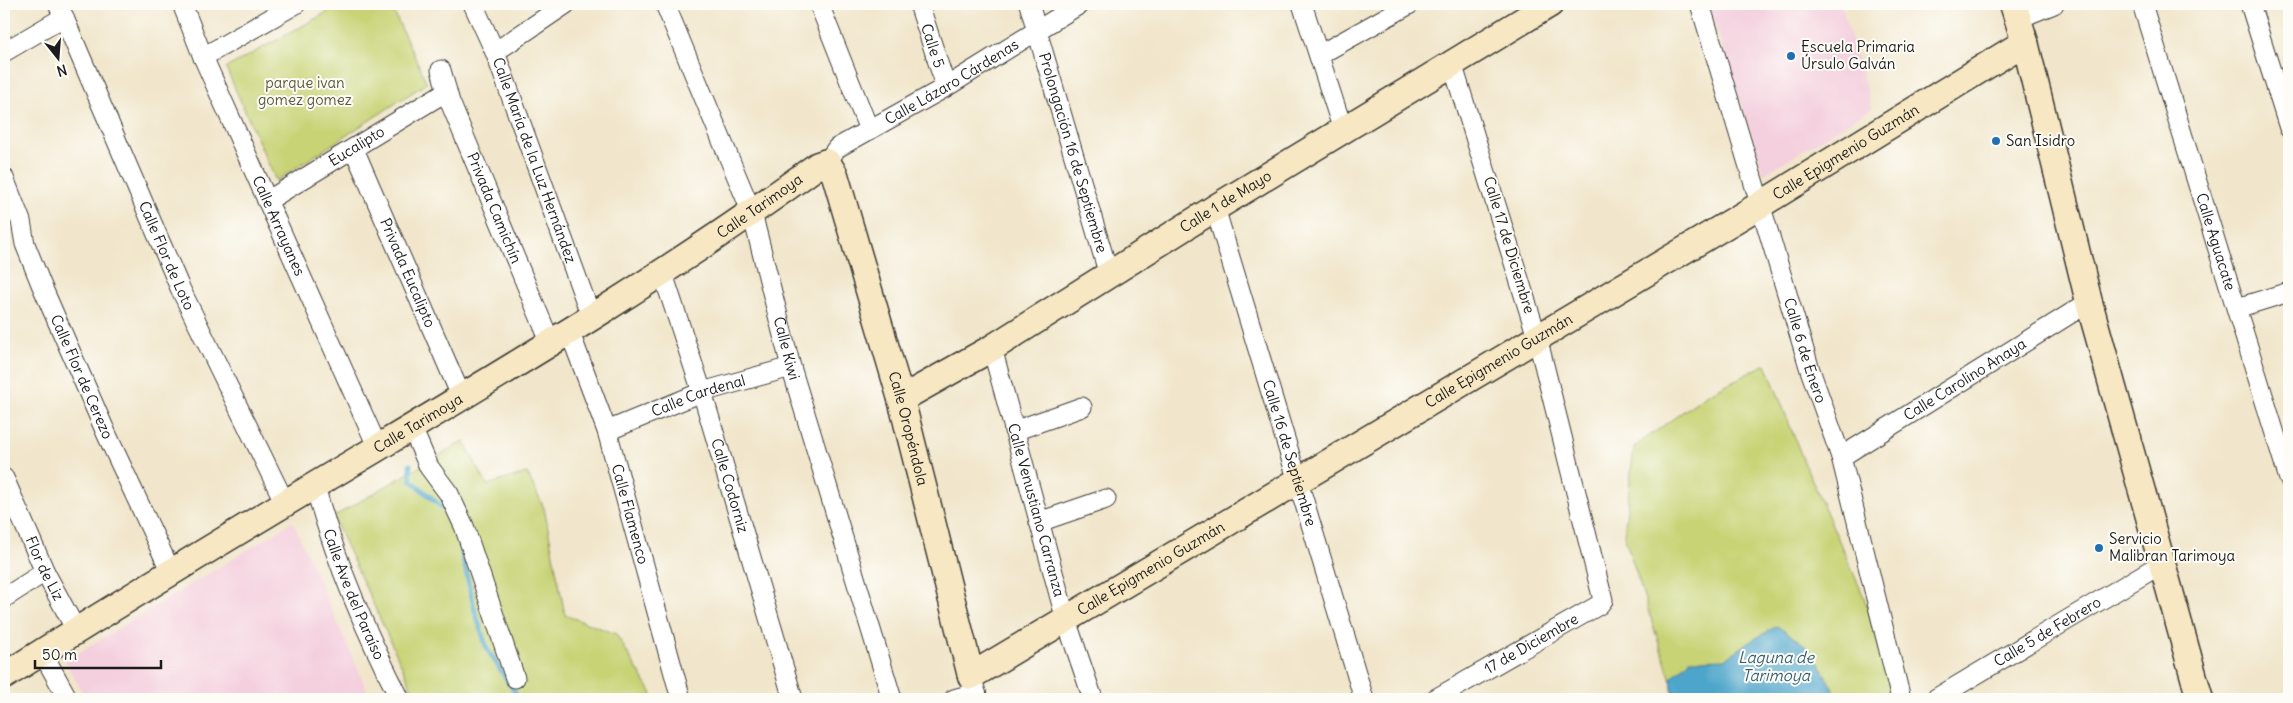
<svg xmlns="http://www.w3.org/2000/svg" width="2293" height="703" font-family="Delius,sans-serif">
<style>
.built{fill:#f4cfde}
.green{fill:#c7d375;stroke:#727848}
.water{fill:#4ea5cb;stroke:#356074}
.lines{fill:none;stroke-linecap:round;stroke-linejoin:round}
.stream{stroke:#4ea5cb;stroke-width:5}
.street-casing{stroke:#3c3a36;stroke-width:21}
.secondary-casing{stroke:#3c3a36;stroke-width:29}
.street{stroke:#fff;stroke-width:19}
.secondary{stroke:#f7e8c3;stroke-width:26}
.poi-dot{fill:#1f6fb2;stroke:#fdfcf7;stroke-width:2}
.labels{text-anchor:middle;stroke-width:4;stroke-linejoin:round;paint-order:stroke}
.street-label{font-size:15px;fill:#1c1c1c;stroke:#fdfcf7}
.poi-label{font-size:15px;fill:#1c1c1c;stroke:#fdfcf7;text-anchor:start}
.park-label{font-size:15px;fill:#585c3b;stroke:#fdfcf7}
.water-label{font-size:16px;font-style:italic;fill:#356074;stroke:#fdfcf7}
</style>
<rect width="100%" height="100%" fill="#fdfcf7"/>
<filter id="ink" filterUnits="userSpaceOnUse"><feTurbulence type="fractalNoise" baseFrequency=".02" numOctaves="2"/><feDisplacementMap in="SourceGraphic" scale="10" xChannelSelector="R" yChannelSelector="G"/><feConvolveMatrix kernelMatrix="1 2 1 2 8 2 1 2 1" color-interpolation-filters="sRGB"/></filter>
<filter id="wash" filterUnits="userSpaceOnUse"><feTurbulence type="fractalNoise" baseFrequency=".0096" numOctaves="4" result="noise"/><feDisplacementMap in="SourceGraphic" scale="20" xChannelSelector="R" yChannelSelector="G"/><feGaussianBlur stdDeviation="1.12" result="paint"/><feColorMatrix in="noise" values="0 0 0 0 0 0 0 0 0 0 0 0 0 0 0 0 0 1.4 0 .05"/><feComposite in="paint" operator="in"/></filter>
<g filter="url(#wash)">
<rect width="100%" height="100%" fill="#f1e6cb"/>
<path class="built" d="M1708,4H1841L1872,108L1764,174Z
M293,522L371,699H86L65,661Z"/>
<path class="green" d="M342,4H390L427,83L276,181L226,68Z
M1766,364L1804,462L1864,597L1894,699H1677L1624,535L1634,447L1706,395Z
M464,441L487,485L527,473L544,508L565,615L616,634L651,692L653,699H417L333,517Z"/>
<path class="water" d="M1777,626L1804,644L1820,665L1838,699H1673L1671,678L1690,660L1725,659L1749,642Z"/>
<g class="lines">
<path class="stream" d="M410,465L411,480L444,509L458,537L475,611L487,649L519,699"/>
</g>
</g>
<g filter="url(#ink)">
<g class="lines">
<g class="street-casing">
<g id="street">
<path id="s1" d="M58,4L180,288L285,503"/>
<path id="s2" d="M182,4L203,57L378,448"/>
<path id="s3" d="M473,4L495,52L592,319"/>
<path id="s4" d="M665,4L752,213L791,367L892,699"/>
<path d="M819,4L869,130"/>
<path id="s5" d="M919,4L946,87"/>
<path id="s6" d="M1029,4L1109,275"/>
<path d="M1302,4L1343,130"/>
<path id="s7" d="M1700,4L1810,370L1841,457L1901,699"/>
<path id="s8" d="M2142,4L2289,479"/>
<path d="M2250,4L2289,128"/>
<path d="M2017,19L2054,4"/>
<path d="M4,52L64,17"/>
<path d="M495,52L566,4"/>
<path d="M1319,55L1410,4"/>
<path d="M203,57L296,4"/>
<path id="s9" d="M441,70L450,102L551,344"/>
<path id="s10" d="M354,149L462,398"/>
<path id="s11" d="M829,163V159L837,148L946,87L1080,4"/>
<path id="s12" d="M4,178L21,221L25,244L41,284L107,435L171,572"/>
<path id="s13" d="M267,201L447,91"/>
<path id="s14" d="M1215,208L1364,699"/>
<path id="s15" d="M663,274L702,392L793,699"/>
<path d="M2237,308L2289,292"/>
<path id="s16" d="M570,333L607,431L681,699"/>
<path id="s17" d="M992,348L1066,620L1093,699"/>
<path d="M412,428L429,467L449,494L464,526L515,678"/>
<path id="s18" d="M607,431L702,392L791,367"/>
<path d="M1014,431L1082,407"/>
<path id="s19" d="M1841,457L2089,302"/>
<path id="s20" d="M4,478L45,572L76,630"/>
<path id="s21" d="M315,486C335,560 365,631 400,699"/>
<path d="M1039,522L1106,499"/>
<path d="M4,598L45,572"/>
<path d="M42,652L68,699"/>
<path d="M971,676L978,699"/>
<path d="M954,699L976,693"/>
<path id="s22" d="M1435,699L1599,605L1603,600L1537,337L1452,63"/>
<path id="s23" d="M1935,699L2161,564"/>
</g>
</g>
<g class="secondary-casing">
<g id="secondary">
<path d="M2013,4L2025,42L2089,302L2200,699"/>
<path id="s24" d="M901,399L992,348L1215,208L1550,4"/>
<path id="s25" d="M4,676C128,598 253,522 379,447C529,357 677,268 818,165L827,162L835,175L901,399L971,676L1760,205L2025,42"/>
</g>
</g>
<use href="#street" class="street"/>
<use href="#secondary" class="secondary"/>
</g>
</g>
<g class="poi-dot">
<circle cx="1791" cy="56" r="5"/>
<circle cx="1996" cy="141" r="5"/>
<circle cx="2099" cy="548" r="5"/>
</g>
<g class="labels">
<g class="street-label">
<text dy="5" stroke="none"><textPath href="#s5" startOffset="44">Calle 5</textPath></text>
<text dy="5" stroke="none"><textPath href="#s11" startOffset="150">Calle Lázaro Cárdenas</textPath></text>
<text dy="5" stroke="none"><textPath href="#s13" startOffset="105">Eucalipto</textPath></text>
<text dy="5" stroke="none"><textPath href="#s25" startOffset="2525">Calle Epigmenio Guzmán</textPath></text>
<text dy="5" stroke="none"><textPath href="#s6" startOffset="155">Prolongación 16 de Septiembre</textPath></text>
<text dy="5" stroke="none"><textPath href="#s3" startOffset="168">Calle María de la Luz Hernández</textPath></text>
<text dy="5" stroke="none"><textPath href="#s24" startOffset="380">Calle 1 de Mayo</textPath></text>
<text dy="5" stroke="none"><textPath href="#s25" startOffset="890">Calle Tarimoya</textPath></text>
<text dy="5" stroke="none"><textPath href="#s9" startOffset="148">Privada Camichín</textPath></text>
<text dy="5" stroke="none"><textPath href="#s2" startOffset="242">Calle Arrayanes</textPath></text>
<text dy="5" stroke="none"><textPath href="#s8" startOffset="249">Calle Aguacate</textPath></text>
<text transform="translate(1509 245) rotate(73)" y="5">Calle 17 de Diciembre</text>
<text dy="5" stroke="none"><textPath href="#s1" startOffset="274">Calle Flor de Loto</textPath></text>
<text dy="5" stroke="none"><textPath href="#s10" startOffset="135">Privada Eucalipto</textPath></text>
<text dy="5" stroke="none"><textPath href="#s4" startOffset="366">Calle Kiwi</textPath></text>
<text dy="5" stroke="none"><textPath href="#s7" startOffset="362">Calle 6 de Enero</textPath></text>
<text dy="5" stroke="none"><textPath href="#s25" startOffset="2120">Calle Epigmenio Guzmán</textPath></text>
<text dy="5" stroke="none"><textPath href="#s12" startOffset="214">Calle Flor de Cerezo</textPath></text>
<text dy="5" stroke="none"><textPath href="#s19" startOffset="146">Calle Carolino Anaya</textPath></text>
<text dy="5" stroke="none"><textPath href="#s18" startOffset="98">Calle Cardenal</textPath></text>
<text dy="5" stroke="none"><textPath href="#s25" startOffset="485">Calle Tarimoya</textPath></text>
<text dy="5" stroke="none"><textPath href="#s25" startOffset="1250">Calle Oropéndola</textPath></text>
<text dy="5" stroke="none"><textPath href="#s14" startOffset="256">Calle 16 de Septiembre</textPath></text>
<text dy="5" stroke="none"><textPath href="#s15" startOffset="222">Calle Codorniz</textPath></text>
<text dy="5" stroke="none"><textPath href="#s17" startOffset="168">Calle Venustiano Carranza</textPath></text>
<text dy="5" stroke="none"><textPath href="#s16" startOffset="191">Calle Flamenco</textPath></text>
<text dy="5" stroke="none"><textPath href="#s20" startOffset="99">Flor de Liz</textPath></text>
<text dy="5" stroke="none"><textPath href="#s25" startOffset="1715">Calle Epigmenio Guzmán</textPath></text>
<text dy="5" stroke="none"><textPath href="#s21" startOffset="115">Calle Ave del Paraíso</textPath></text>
<text dy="5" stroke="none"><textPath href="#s23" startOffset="131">Calle 5 de Febrero</textPath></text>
<text dy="5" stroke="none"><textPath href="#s22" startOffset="111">17 de Diciembre</textPath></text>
</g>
<g class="poi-label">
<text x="1801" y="52">Escuela Primaria<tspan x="1801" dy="17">Úrsulo Galván</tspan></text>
<text x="2006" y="146">San Isidro</text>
<text x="2109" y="544">Servicio<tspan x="2109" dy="17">Malibran Tarimoya</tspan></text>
</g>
<g class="park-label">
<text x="305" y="88">parque ivan<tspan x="305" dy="17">gomez gomez</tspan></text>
</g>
<g class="water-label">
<text x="1776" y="663">Laguna de<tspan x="1776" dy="18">Tarimoya</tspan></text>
</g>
</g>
<rect width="2293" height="703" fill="none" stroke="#fdfcf7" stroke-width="20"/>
<g transform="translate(58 58) rotate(163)" stroke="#fdfcf7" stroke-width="4" paint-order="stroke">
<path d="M0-4L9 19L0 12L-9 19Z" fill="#1c1c1c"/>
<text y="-8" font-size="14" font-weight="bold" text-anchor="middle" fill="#1c1c1c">N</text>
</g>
<path d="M35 660v8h126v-8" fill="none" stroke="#1c1c1c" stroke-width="2.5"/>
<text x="42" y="660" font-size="15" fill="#1c1c1c" stroke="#fdfcf7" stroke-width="4" paint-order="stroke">50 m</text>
</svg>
